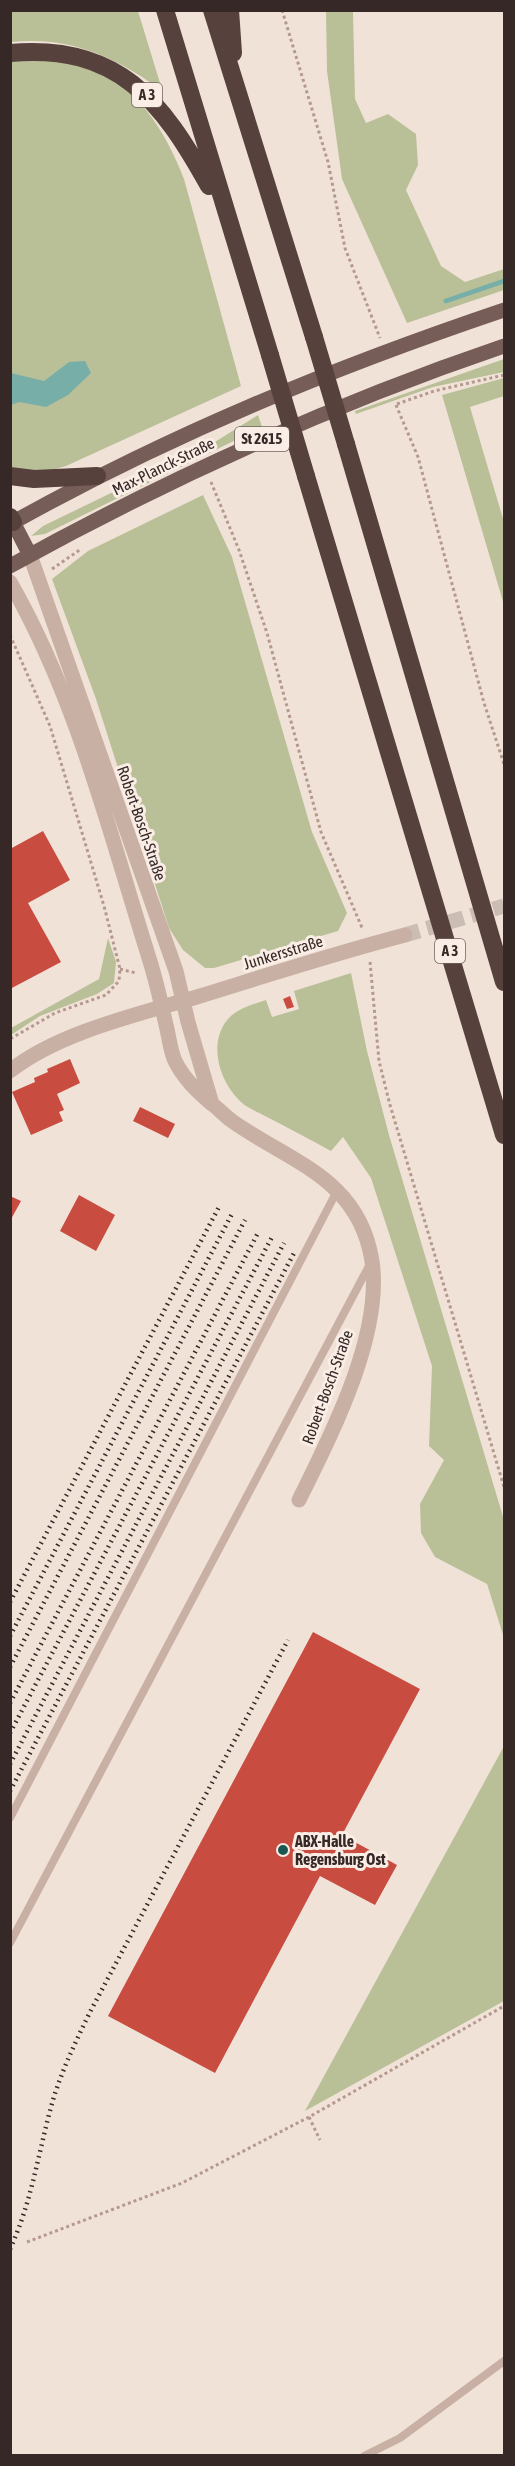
<svg xmlns="http://www.w3.org/2000/svg" width="515" height="2466" font-family="'Asap Condensed',sans-serif">
<style>
.green{fill:#b9c098}
.water{fill:#77afa8}
.lines{fill:none;stroke-linecap:round;stroke-linejoin:round}
.stream{stroke:#77afa8;stroke-width:5}
.building{fill:#c84c40}
.minor-tunnel{stroke:#cbbdb4;stroke-width:15;stroke-dasharray:15 8;stroke-linecap:butt}
.path{stroke:#b5998f;stroke-width:3;stroke-dasharray:3 3;stroke-linecap:butt}
.service{stroke:#c9b0a4;stroke-width:8}
.minor{stroke:#c9b0a4;stroke-width:15}
.primary{stroke:#775d57;stroke-width:15}
.motorway{stroke:#56413d;stroke-width:18}
.rail{stroke:#352826;stroke-width:4.5;stroke-dasharray:1.5 4.5;stroke-linecap:butt}
.motorway-bridge{stroke:#56413d;stroke-width:18}
.poi-dot{fill:#1b5651;stroke:#f9ede5;stroke-width:2}
.labels{text-anchor:middle;stroke-width:6;stroke-linejoin:round;paint-order:stroke}
.shield{fill:#f9ede5;stroke:#70635f;stroke-width:1.5}
.shield-label{font-size:15px;font-weight:bold;fill:#352826}
.street-label{font-size:16px;fill:#352826;stroke:#f9ede5}
.poi-label{font-size:16px;font-weight:bold;fill:#352826;stroke:#f9ede5;text-anchor:start}
</style>
<rect width="100%" height="100%" fill="#f1e2d8"/>
<path class="green" d="M10,11H138L160,83L157,87C112,55 67,36 11,42Z
M326,11H353L355,99L366,123L388,114L416,134L418,165L406,190L441,266L465,282L504,269V290L407,323L342,179L327,71Z
M41,59C55,61 70,62 83,66C136,82 165,130 184,179L241,386L66,466L42,473L11,467V61Z
M504,359V372L433,387L356,414L355,411Z
M504,378V396L470,407L504,522V605L442,395Z
M258,415L262,427L45,534L31,536L43,526L210,445Z
M203,495L232,557L312,832L347,913L338,931L214,968H205L183,950L169,928L96,699L52,579L88,551Z
M108,938L116,962L114,983L97,994L40,1016L11,1035V1028L99,979Z
M351,973L367,1051L389,1135L504,1520V1638L487,1584L435,1557L421,1533L420,1504L444,1460L429,1446L432,1366L371,1178L343,1137L331,1151C309,1139 287,1127 265,1116C258,1112 247,1108 241,1102C218,1081 206,1038 232,1015C242,1007 254,1004 266,1000L272,1017L299,1009L294,991Z
M504,1746V2001L305,2111Z"/>
<path class="water" d="M85,361L91,373L68,395L46,407L19,402L11,405V373L44,381L69,362Z"/>
<g class="lines">
<path class="stream" d="M446,301L504,281"/>
</g>
<path class="building" d="M43,831L70,880L28,903L61,962L10,989V849Z
M290,996L294,1007L287,1009L283,999Z
M70,1059L80,1083L57,1094L64,1110L59,1112L63,1121L31,1135L12,1092L35,1082L34,1078L48,1072L47,1069Z
M140,1107L175,1124L168,1138L133,1121Z
M79,1195L115,1215L96,1251L60,1231Z
M10,1196L21,1201L10,1221Z
M313,1632L420,1689L342,1835L397,1865L375,1905L320,1876L215,2073L108,2016Z"/>
<g class="lines">
<path class="minor-tunnel" d="M405,935L504,906"/>
<path class="path" d="M282,10L328,162L345,248L380,338
M397,404L434,391L504,375
M396,405L418,457L484,703L504,764
M211,482L239,550L267,633L321,832L363,930
M52,569L81,549
M10,635L50,726L104,906L120,969L119,981L106,995L55,1013L10,1039
M370,962L379,1061L390,1105L504,1487
M120,969L136,973
M309,2117L320,2140
M27,2242L182,2183L309,2117L504,2006"/>
<path class="service" d="M10,1818L338,1189
M10,1943L370,1264
M364,2456L400,2438L504,2361"/>
<path class="minor" d="M30,555L176,971L188,1022L212,1104
M10,582C77,699 109,831 149,958C156,980 161,1002 166,1025C169,1036 170,1050 175,1061C184,1079 197,1091 212,1104C219,1109 225,1116 232,1121C290,1162 359,1178 372,1261C383,1335 331,1435 299,1500
M10,1071C59,1032 140,1014 200,996C268,975 336,953 405,935"/>
<path class="primary" d="M13,522L30,555
M10,524C169,435 332,368 504,310
M10,566C171,477 330,405 504,346"/>
<path class="motorway" d="M165,10L270,355
M212,10L314,337
M230,10L233,53
M10,53C118,43 162,101 209,186
M346,444L504,982
M10,476L34,479L97,476
M306,476L504,1135
M10,517L13,522"/>
<path class="rail" d="M10,1602L220,1205
M10,1636L233,1212
M10,1667L245,1220
M10,1703L259,1231
M10,1733L272,1237
M10,1764L284,1243
M10,1791L294,1253
M10,2249C31,2204 38,2155 51,2107C60,2074 75,2043 90,2012L288,1640"/>
<path class="motorway-bridge" d="M314,337L346,444
M270,355L306,476"/>
</g>
<circle class="poi-dot" cx="283" cy="1850" r="6"/>
<g class="labels">
<g class="shield">
<rect x="132" y="83" width="30" height="24" rx="4.5"/>
<rect x="235" y="427" width="54" height="24" rx="4.5"/>
<rect x="435" y="939" width="30" height="24" rx="4.5"/>
</g>
<g class="shield-label">
<text x="147" y="100">A 3</text>
<text x="262" y="444">St 2615</text>
<text x="450" y="956">A 3</text>
</g>
<g class="street-label">
<text transform="translate(163 466) rotate(-26)" y="6">Max-Planck-Straße</text>
<text transform="translate(142 823) rotate(71)" y="6">Robert-Bosch-Straße</text>
<text transform="translate(283 952) rotate(-17)" y="6">Junkersstraße</text>
<text transform="translate(327 1387) rotate(-70)" y="6">Robert-Bosch-Straße</text>
</g>
<g class="poi-label">
<text x="295" y="1847">ABX-Halle<tspan x="295" dy="18">Regensburg Ost</tspan></text>
</g>
</g>
<rect width="515" height="2466" fill="none" stroke="#352826" stroke-width="24"/>
</svg>
